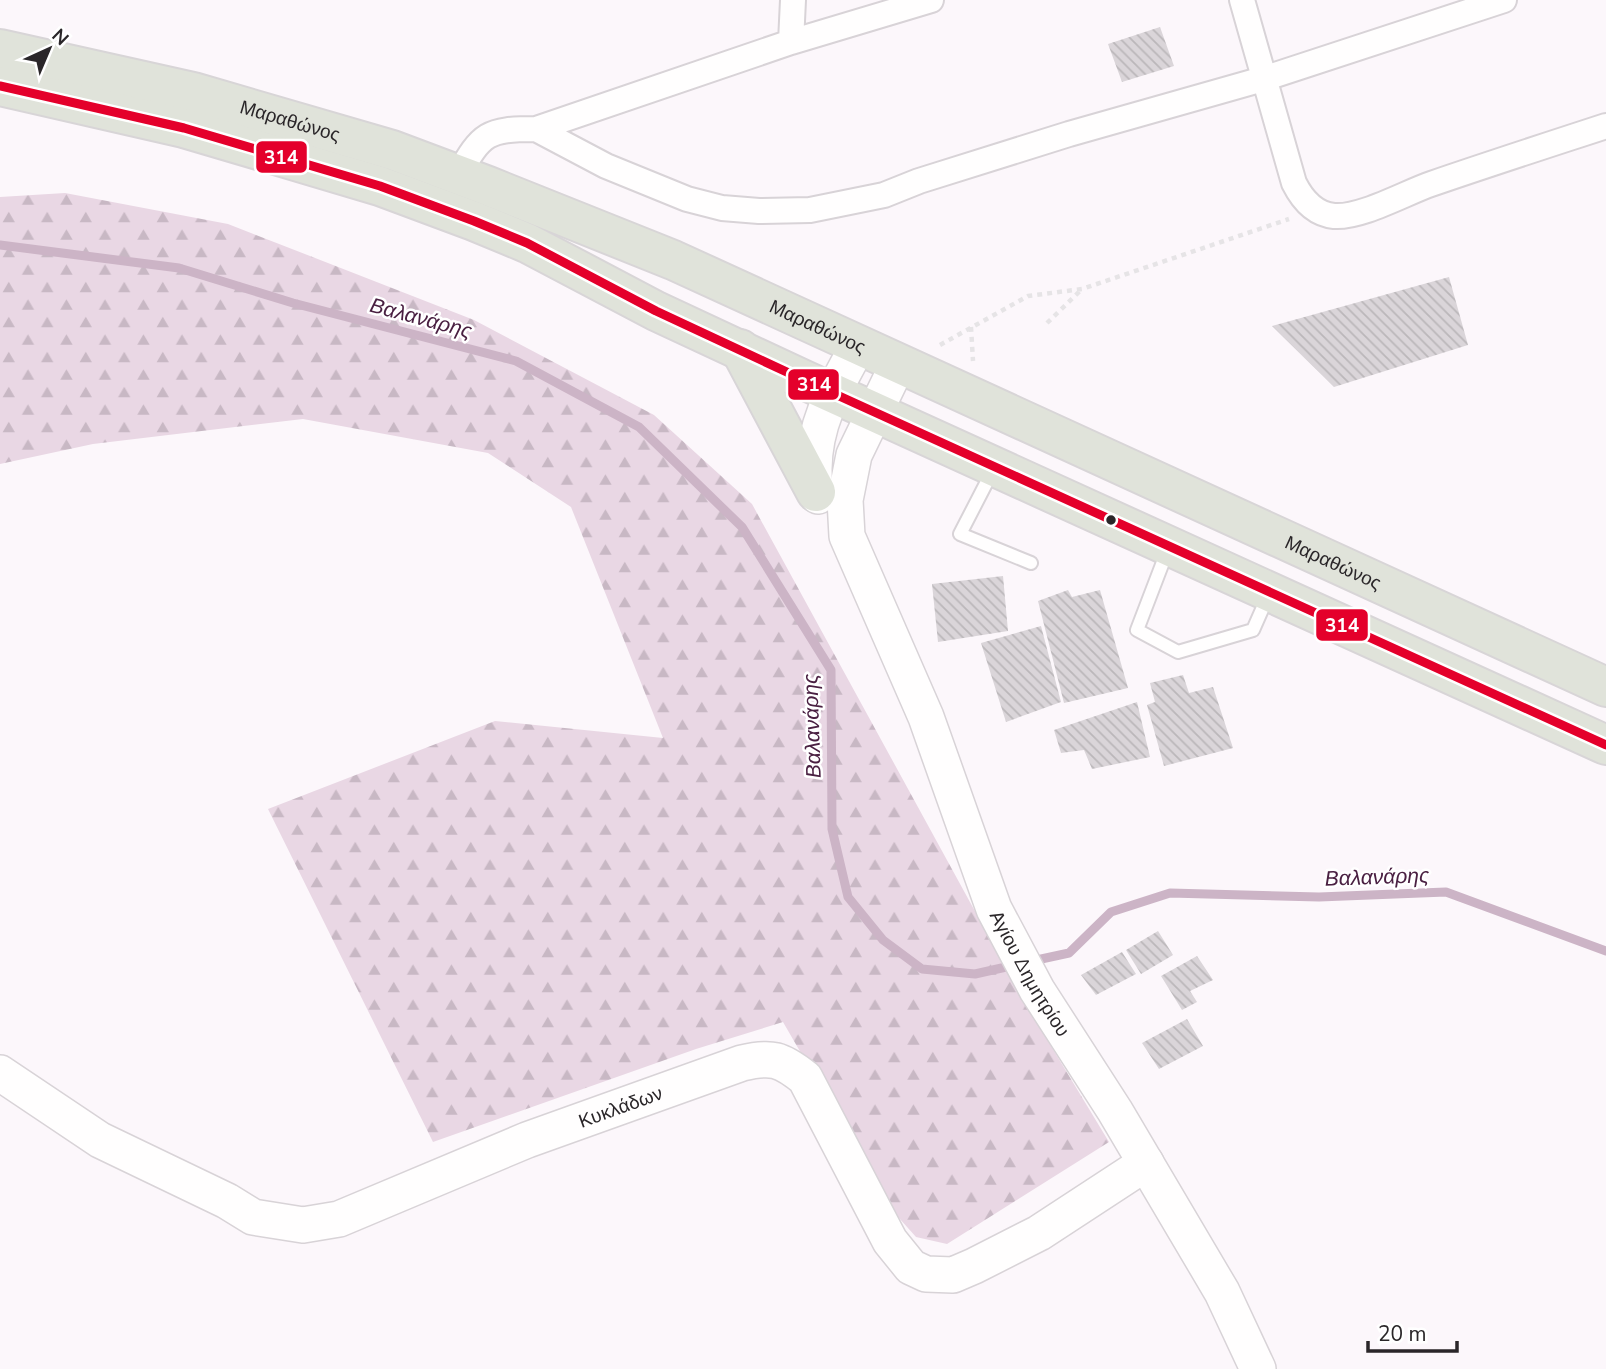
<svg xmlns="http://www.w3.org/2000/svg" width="1606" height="1369" font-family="'Nunito Sans',sans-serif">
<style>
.forest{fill:url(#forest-firs)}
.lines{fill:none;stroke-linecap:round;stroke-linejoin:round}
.stream{stroke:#ccb4c6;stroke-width:9}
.building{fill:url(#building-back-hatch)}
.lane-casing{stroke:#d8d3d7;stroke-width:16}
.street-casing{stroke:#d8d3d7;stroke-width:28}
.secondary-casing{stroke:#d8d3d7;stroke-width:38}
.primary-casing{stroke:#d8d5d7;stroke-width:42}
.path{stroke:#e6e4e6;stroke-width:4.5;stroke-dasharray:5 5;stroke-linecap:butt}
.lane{stroke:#fffefe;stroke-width:12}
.street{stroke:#fffefe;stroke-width:24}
.secondary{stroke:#fffefe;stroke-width:35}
.primary{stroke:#e0e3da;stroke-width:38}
.bus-1-casing{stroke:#fff;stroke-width:14}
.bus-1{stroke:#e4002b;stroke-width:9}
.bus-dot{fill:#2a2629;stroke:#fff;stroke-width:2.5}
.labels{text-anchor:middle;stroke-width:5;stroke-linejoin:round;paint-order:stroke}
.street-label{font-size:19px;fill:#2a2629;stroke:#fff}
.water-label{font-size:21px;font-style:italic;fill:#4a2042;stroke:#fff}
.line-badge{stroke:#fff;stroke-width:2.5}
.badge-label{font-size:19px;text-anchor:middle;font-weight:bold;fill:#fff}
</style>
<defs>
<pattern id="forest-firs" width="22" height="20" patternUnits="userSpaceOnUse" patternTransform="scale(1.75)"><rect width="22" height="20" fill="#e9d7e4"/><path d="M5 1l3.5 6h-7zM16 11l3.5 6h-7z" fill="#c8b8c4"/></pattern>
<pattern id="building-back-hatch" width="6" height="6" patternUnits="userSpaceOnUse" patternTransform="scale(1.75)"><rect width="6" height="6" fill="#dad5d9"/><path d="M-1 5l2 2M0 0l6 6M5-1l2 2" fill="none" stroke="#bbb7ba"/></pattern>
</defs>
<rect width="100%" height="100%" fill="#fcf7fb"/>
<path class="forest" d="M65,193L228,224L474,320L654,415L752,504L1028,1008L1109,1142L947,1244L916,1237L891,1209L783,1022L696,1049L433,1142L268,809L495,721L663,738L571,507L488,453L303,419L93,444L0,464V197Z"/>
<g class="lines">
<path class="stream" d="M0,245L179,268L293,303L516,361L639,427L742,527L831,670L832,829L848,897L883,940L922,969L975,974L1015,965
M1032,961L1069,953L1111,912L1170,893L1319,897L1446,892L1606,951"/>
</g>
<path class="building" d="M1160,27L1174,66L1122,82L1108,44Z
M1449,277L1468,345L1334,387L1272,326Z
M1003,576L1008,631L938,642L932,584Z
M1068,590L1072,597L1100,590L1128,688L1064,703L1038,601Z
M1041,626L1061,702L1006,722L981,643Z
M1183,675L1189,693L1213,687L1233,748L1164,766L1147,705L1155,702L1150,683Z
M1137,702L1150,757L1092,769L1084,750L1061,753L1054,730Z
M1158,931L1173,955L1141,974L1126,950Z
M1122,952L1136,974L1096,995L1081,975Z
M1197,956L1213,980L1190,991L1197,1002L1182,1010L1161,976Z
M1187,1019L1203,1046L1159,1069L1142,1043Z"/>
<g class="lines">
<g class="lane-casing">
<path id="lane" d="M993,470L960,534L1031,563
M1168,549L1137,630L1178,652L1253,630L1268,596"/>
</g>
<g class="street-casing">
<path id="street" d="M1242,0L1294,183C1302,199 1314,214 1334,216C1361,218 1405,193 1431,184C1489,164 1548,145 1606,126
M791,42L793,0
M536,129L606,166L687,199L722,208L759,211L810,210L884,195L919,181L1069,134L1263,79L1504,0
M458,175C482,133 487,129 536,129L791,42L931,0"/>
</g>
<g class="secondary-casing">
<g id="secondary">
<path id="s1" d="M898,364L854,455L845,500L847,536L926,717L994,909L1037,990L1115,1111L1222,1292L1258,1369"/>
<path d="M818,496C814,488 814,478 814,469C814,422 836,386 858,346"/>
<path id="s2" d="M0,1073L100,1140L227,1201L253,1217L303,1225L339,1219L527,1140L742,1063C772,1056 781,1059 805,1078L890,1241L911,1267L926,1274L953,1275L974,1266L1039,1233L1146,1163"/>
</g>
</g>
<g class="primary-casing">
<g id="primary">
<path id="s3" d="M0,49L193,92L392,150L488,186L673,260L1606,687"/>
<path d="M0,86L184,128L380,186L474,221L527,243L656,311L804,380L1606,745"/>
<path d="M740,349L816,492"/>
</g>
</g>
<path class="path" d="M1047,323L1082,289
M971,327L973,361
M940,345L1028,296L1082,289L1289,219"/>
<use href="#lane" class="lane"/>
<use href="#street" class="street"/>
<use href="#secondary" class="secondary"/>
<use href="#primary" class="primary"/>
<g class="bus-1-casing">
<path id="bus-1" d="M0,86L184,128L380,186L474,221L527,243L656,311L804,380L1606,745"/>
</g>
<use href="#bus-1" class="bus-1"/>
</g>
<circle class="bus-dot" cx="1111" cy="520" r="6"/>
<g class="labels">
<g class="street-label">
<text dy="7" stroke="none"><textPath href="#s3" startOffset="299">Μαραθώνος</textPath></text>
<text dy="7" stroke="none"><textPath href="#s3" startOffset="866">Μαραθώνος</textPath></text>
<text dy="7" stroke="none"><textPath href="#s3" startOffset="1433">Μαραθώνος</textPath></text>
<text dy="7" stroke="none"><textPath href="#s1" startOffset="658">Αγίου Δημητρίου</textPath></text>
<text dy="7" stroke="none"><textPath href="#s2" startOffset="682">Κυκλάδων</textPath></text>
</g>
<g class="water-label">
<text transform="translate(421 318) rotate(15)" y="7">Βαλανάρης</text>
<text transform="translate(812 726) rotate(-92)" y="7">Βαλανάρης</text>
<text transform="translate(1377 877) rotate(-2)" y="7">Βαλανάρης</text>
</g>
</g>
<g class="line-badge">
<rect x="255" y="140" width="53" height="34" rx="7" fill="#e4002b"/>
<rect x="787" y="368" width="53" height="33" rx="7" fill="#e4002b"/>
<rect x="1315" y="608" width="54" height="34" rx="7" fill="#e4002b"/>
</g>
<g class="badge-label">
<text x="281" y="164">314</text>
<text x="814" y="391">314</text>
<text x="1342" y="632">314</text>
</g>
<g transform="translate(49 49) rotate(44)" stroke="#ffffff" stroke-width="5" paint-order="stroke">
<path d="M0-5L12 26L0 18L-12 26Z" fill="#2a2629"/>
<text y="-10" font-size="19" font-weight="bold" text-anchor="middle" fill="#2a2629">N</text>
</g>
<path d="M1368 1341v10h89v-10" fill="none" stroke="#2a2629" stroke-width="3.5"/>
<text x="1378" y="1341" font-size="21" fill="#2a2629" stroke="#ffffff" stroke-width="5" paint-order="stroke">20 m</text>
</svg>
